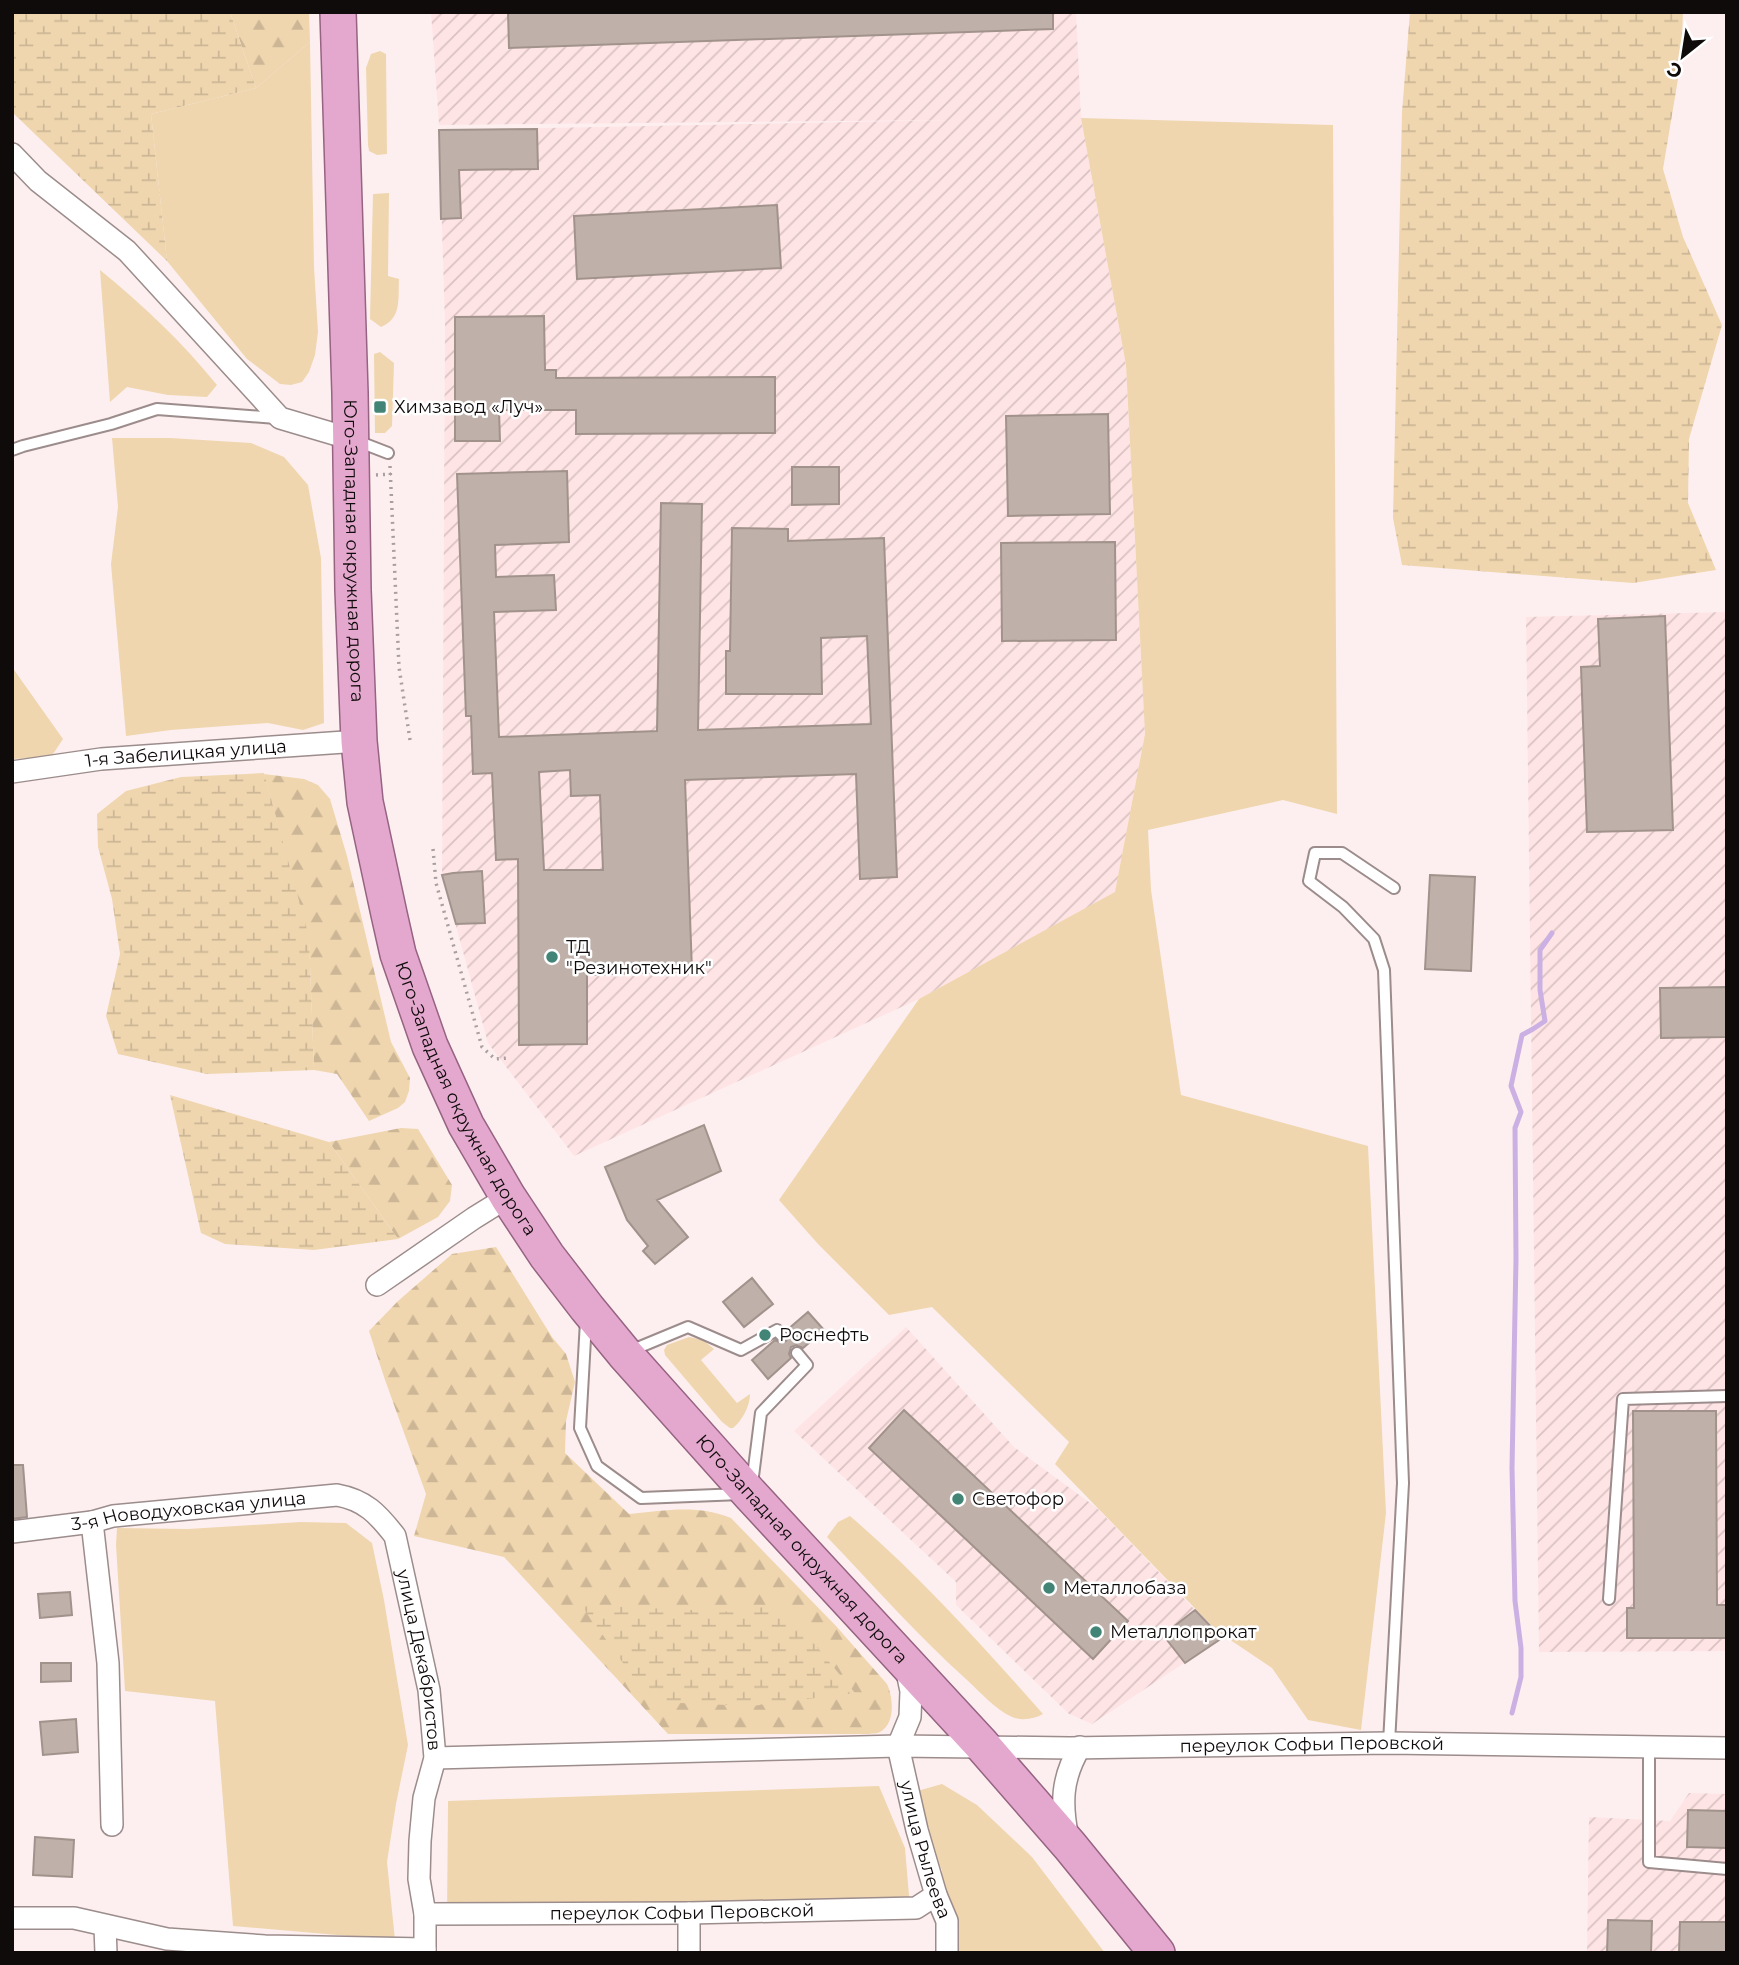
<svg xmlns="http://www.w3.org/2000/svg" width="1739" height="1965" font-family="Montserrat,sans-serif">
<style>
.industrial{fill:url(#industrial-furrows)}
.green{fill:#efd6af}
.forest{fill:url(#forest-firs)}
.wetland{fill:url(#wetland-marsh)}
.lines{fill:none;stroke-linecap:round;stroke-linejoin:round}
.stream{stroke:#cbb0e3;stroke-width:5}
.building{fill:#bfb0a9;stroke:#a1938c;stroke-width:2;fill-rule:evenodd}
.service-casing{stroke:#9c8c8c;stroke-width:14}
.minor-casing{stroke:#9c8c8c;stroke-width:24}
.trunk-casing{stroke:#966382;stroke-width:38}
.path{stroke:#aa9f9f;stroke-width:3.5;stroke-dasharray:2 5;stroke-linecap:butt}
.service{stroke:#fff;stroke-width:10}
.minor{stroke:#fff;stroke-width:21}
.trunk{stroke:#e4a8ce;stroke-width:35}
.poi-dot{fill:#428576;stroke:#fff;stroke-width:2.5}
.labels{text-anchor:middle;stroke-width:5;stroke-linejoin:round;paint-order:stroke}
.poi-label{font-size:18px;fill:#100b0b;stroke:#fff;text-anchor:start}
.street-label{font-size:18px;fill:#100b0b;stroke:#fff}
</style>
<defs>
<pattern id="industrial-furrows" width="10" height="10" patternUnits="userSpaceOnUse" patternTransform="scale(1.75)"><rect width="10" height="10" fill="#ffe4e5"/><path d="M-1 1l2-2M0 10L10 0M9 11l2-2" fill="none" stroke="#dac2c3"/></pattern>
<pattern id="forest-firs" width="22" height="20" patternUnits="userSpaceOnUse" patternTransform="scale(1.75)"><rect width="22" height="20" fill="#efd6af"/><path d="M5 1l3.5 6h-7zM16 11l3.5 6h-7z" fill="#ccb695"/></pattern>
<pattern id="wetland-marsh" width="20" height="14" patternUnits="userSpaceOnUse" patternTransform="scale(1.75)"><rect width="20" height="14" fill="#efd6af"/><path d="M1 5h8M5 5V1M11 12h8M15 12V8" fill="none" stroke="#ccb695"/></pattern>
</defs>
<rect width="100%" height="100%" fill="#fdefef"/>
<path class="industrial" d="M431,12H1076L1081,118L1126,365L1145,734L1115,893L919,999L574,1156L488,1043L442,875L445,326L439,130L950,120L439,125Z
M1727,612V1651L1539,1652L1526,617Z
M906,1327L1014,1447L1097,1508L1222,1638L1092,1724L1069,1714L956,1605V1582L794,1431Z
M1689,1793L1727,1794V1953H1587L1589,1817L1670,1821Z"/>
<path class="green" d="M310,42L314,267L318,332L315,355L309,372L302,382L291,385L280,384L247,359L167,261L151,114L256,88Z
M380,51L386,54L387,154L377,155L369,151L368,145L366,68L371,54Z
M1081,118L1333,125L1337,814L1283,800L1148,830L1151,890L1181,1095L1368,1146L1386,1513L1361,1730L1308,1720L1272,1668L1217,1631L1055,1464L1069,1442L932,1307L889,1315L818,1244L779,1200L919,999L1115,892L1145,734L1126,365Z
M389,193L388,276L399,279C398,299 402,318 381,327L370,319L373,194Z
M100,270C142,304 183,343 217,385L207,397L168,395L127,387L110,402Z
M380,352L394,363L392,426L385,433H375L374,354Z
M112,438H170L251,443L284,457L308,485L321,558L324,723L303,730L268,723L171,730L126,736L111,564L118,507Z
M12,667L63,739L51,757L12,759Z
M689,1337L703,1340L714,1349L701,1360L737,1403L750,1394C750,1406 742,1421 733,1428H730L722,1422L665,1355L664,1350L667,1345Z
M850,1516C920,1576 982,1645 1043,1714C1034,1719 1022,1721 1012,1717C995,1709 981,1693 967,1680C917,1635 873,1585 827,1537L838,1522Z
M300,1522L346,1523L372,1543L384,1600L408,1745L396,1804L387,1862L395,1940L233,1926L215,1701L125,1691L116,1545L117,1528L188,1529Z
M942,1784L977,1805L1032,1857L1105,1953H945L942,1870L919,1824L914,1792Z
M879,1786L905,1848L911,1919L447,1920L448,1801Z"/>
<path class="forest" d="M230,12H309L310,42L256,88Z
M264,774L304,779L318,785L330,799L347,856L391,1042L410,1078L409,1091L405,1102L398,1108L369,1121L337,1074L314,1070L309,940Z
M401,1128L418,1129L452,1185L450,1201L438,1217L398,1239L329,1142Z
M496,1247L552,1337L566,1354L575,1382L566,1421L565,1453L629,1514C665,1511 696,1504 731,1518L836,1626L887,1684C893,1697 896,1723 880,1732C877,1734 873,1733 869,1734H668L504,1557L414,1536L426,1494L384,1377L369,1331L398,1301L452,1254Z"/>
<path class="wetland" d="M12,12H230L256,88L151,114L167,261L12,112Z
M1410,12H1683L1681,61L1663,169L1683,237L1722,325L1689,439L1688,503L1716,570L1633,583L1402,565L1393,518L1402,112Z
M264,773L309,937L314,1070L207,1074L118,1054L106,1016L120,954L112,899L98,847L97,814L126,791L181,777Z
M170,1095L329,1142L398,1239L314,1250L225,1244L201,1233Z
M781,1604L855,1693L752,1706L655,1702L649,1699L581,1605L735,1612Z"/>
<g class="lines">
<path class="stream" d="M1512,1713L1521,1677V1648L1515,1601L1512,1468L1516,1259L1515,1128L1521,1112L1511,1086L1522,1035L1533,1029L1545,1021L1540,990V950L1552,933"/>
</g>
<path class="building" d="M508,12H1053V29L509,48Z
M537,129L538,169L459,170L461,218L441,219L439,130Z
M777,205L781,268L577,279L574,216Z
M544,316L545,370H556V378L775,377V433L576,434V410H499L500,441H455V317Z
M1108,414L1110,514L1008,516L1006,416Z
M792,467H839V504L792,505Z
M567,471L569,542L495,545L496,577L554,575L556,610L494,612L499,737L657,731L661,503L702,504L698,730L871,724L867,636L821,638L822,694H726V651H730L732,528L788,529V541L884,538L897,877L860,879L856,774L685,780L692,971L587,975V1044L519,1045L518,859L496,860L492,773L473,774L471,716H466L457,474ZM570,770L571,796L600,795L603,870H544L539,772Z
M1115,542L1116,640L1002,641L1001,543Z
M1665,616L1673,830L1587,832L1581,667L1600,666L1598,619Z
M482,871L485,923L456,924L442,875L453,873Z
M1430,875L1475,877L1471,971L1425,969Z
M1727,987V1037L1661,1038L1660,988Z
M704,1125L721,1171L657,1200L688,1237L655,1264L643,1251L648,1246L627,1220L605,1167Z
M752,1278L773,1304L744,1327L723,1302Z
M808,1312L824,1330L803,1348L796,1345L791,1347L789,1354L791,1358L768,1379L752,1360L775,1340L781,1343L786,1341L789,1334L787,1330Z
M904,1410L1128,1621L1093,1659L869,1448Z
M1633,1411H1716L1717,1605H1726V1638H1627V1608H1634Z
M12,1465H23L27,1517L12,1519Z
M70,1592L72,1615L40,1618L38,1594Z
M1195,1610L1222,1638L1185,1663L1163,1635Z
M41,1663H71V1681L41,1682Z
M76,1719L78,1752L43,1755L40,1722Z
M1688,1810L1727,1811V1848L1687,1847Z
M35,1837L74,1840L72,1877L33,1875Z
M1608,1920L1652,1921L1651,1953H1607Z
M1680,1922H1726V1953H1679Z"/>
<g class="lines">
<g class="service-casing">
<path id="service" d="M357,441L388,453
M12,450L23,446L111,424L157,409L276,418
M586,1321L580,1428L597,1466L641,1498L741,1494
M630,1351L688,1327L741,1350L777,1330L781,1335
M752,1484L761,1413L807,1365L797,1353
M1609,1599L1623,1399L1727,1396
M1389,1743L1403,1483L1384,970L1374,939L1343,907L1309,881L1315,853H1342L1394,888
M1649,1748V1862L1727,1869"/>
</g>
<g class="minor-casing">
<g id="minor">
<path d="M12,154L38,181L127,251L280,418L351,439"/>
<path id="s1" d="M12,772L101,759L359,741"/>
<path d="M377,1285L474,1218L508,1197"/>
<path d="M92,1522L108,1663L112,1825"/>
<path id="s2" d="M12,1532L92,1522L113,1516L337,1495C365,1500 378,1514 395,1536L429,1690L435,1758L424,1798L420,1841L419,1879L425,1914V1953"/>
<path id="s3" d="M898,1746L917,1830L936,1895L947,1921V1953"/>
<path d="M898,1746L910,1717L911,1691L906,1667"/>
<path id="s4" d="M435,1758L898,1746L1070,1748L1389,1743L1727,1748"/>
<path d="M1068,1839C1061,1804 1061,1779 1080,1747"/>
<path d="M689,1913V1953"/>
<path id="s5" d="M425,1914L689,1913L916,1908L936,1895"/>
<path d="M12,1918H74L167,1939L265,1946L425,1949"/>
<path d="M105,1927L106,1953"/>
</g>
</g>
<g class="trunk-casing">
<g id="trunk">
<path id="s6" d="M338,12L350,393L353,590L359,741L365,802L389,914L398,954L430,1046L466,1125L508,1197L547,1256L587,1308L624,1353L750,1494L982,1745L1070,1846L1157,1953"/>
</g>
</g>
<path class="path" d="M390,466L399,667L410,740
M376,475L391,474
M433,849L436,883L482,1047L495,1059L508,1058"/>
<use href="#service" class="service"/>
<use href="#minor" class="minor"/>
<use href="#trunk" class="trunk"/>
</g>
<g class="poi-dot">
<rect x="373" y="400" width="14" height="14" rx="3.5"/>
<circle cx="552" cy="957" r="7"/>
<circle cx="765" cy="1335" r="7"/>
<circle cx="958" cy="1499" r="7"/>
<circle cx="1049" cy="1588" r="7"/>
<circle cx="1096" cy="1632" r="7"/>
</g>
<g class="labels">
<g class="poi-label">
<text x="394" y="413">Химзавод «Луч»</text>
<text x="566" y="953">ТД<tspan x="566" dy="21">"Резинотехник"</tspan></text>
<text x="779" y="1341">Роснефть</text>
<text x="972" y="1505">Светофор</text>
<text x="1063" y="1594">Металлобаза</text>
<text x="1110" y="1638">Металлопрокат</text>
</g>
<g class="street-label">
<text dy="6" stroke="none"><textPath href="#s6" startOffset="539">Юго-Западная окружная дорога</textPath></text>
<text dy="6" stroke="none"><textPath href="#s1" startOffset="175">1-я Забелицкая улица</textPath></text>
<text dy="6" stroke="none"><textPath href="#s6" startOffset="1106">Юго-Западная окружная дорога</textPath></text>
<text dy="6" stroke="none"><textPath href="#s2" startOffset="178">3-я Новодуховская улица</textPath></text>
<text dy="6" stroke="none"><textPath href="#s6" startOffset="1673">Юго-Западная окружная дорога</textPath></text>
<text dy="6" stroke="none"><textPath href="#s2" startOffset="527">улица Декабристов</textPath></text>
<text dy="6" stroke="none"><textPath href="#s4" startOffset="877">переулок Софьи Перовской</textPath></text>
<text dy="6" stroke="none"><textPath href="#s3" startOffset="107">улица Рылеева</textPath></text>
<text dy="6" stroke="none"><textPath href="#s5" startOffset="257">переулок Софьи Перовской</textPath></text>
</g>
</g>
<rect width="1739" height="1965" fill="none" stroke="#100b0b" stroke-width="28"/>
<g transform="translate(1683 56) rotate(210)" stroke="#ffffff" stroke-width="5" paint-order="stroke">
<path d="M0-5L12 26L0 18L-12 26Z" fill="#100b0b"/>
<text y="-10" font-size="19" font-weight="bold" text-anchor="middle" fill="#100b0b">С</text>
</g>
</svg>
